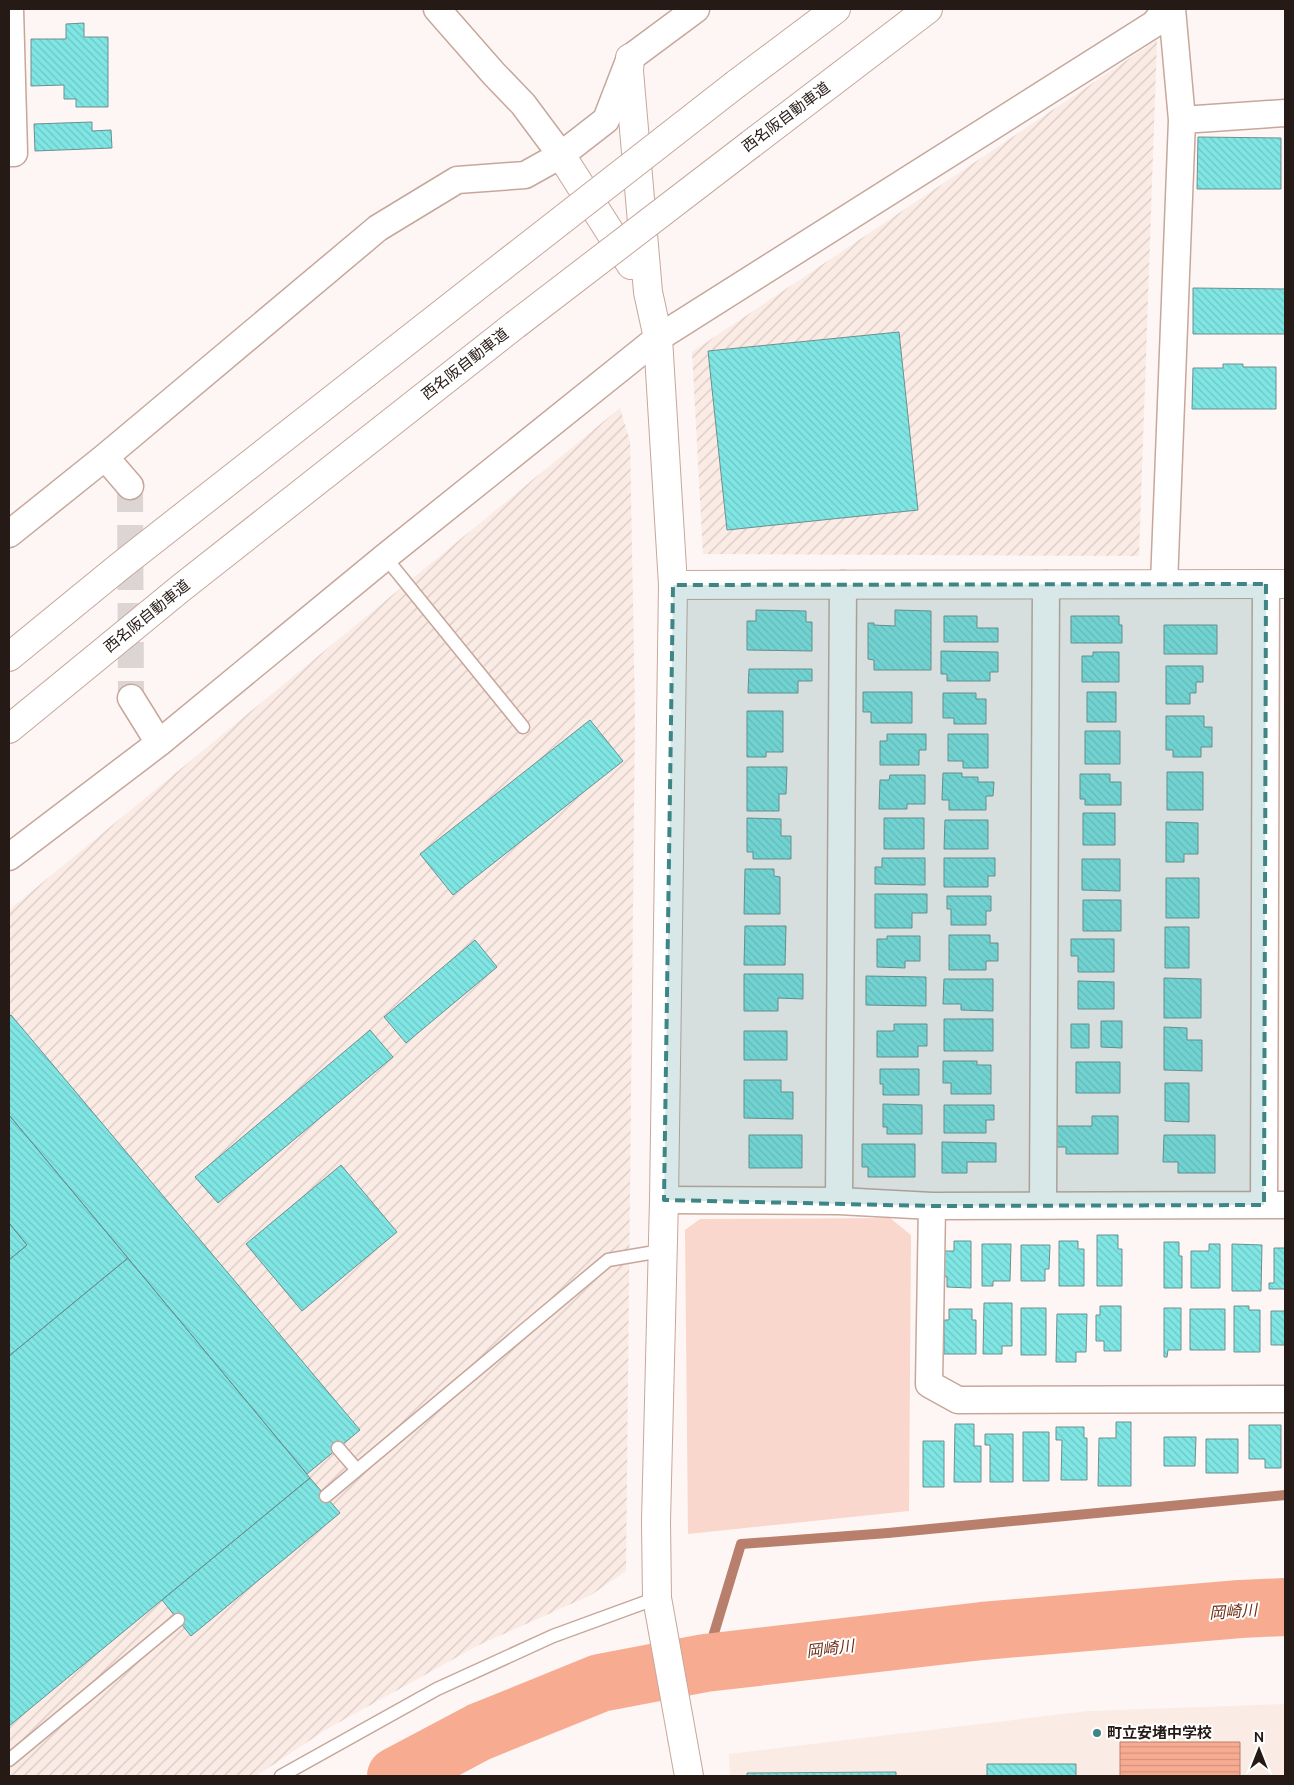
<svg xmlns="http://www.w3.org/2000/svg" width="1294" height="1785" font-family="Ubuntu,'Noto Sans JP',sans-serif">
<style>
.built{fill:#fbebe5}
.industrial{fill:url(#industrial-furrows)}
.park{fill:#f9d7cc}
.water{fill:url(#water-rules);stroke:#b8806c}
.lines{fill:none;stroke-linecap:round;stroke-linejoin:round}
.stream{stroke:#b8806c;stroke-width:10}
.river{stroke:#f7ac91;stroke-width:58}
.building{fill:url(#building-back-hatch);stroke:#6c908f}
.street-tunnel{stroke:#ddd5d3;stroke-width:26;stroke-dasharray:26 13;stroke-linecap:butt}
.lane-casing{stroke:#c7a79c;stroke-width:15}
.street-casing{stroke:#c7a79c;stroke-width:29}
.secondary-casing{stroke:#c7a79c;stroke-width:30}
.highway-casing{stroke:#c7a79c;stroke-width:30}
.lane{stroke:#fff;stroke-width:12}
.street{stroke:#fff;stroke-width:26}
.secondary{stroke:#fff;stroke-width:28}
.highway{stroke:#fff;stroke-width:28}
.highway-bridge-casing{stroke:#c7a79c;stroke-width:30;stroke-linecap:butt}
.highway-bridge{stroke:#fff;stroke-width:28}
.marked{fill:#3e8685;fill-opacity:0.2;stroke:#3e8685;stroke-width:4;stroke-dasharray:10 6;stroke-linejoin:round}
.poi-dot{fill:#3e8685;stroke:#fff;stroke-width:2}
.labels{text-anchor:middle;stroke-width:4;stroke-linejoin:round;paint-order:stroke}
.street-label{font-size:15px;fill:#251a15;stroke:#fff}
.poi-label{font-size:15px;font-weight:bold;fill:#251a15;stroke:#fff;text-anchor:start}
.water-label{font-size:16px;font-style:italic;fill:#723016;stroke:#fff}
</style>
<defs>
<pattern id="industrial-furrows" width="10" height="10" patternUnits="userSpaceOnUse" patternTransform="scale(1.25)"><rect width="10" height="10" fill="#fbebe5"/><path d="M-1 1l2-2M0 10L10 0M9 11l2-2" fill="none" stroke="#d7c9c4"/></pattern>
<pattern id="water-rules" width="6" height="5" patternUnits="userSpaceOnUse" patternTransform="scale(1.25)"><rect width="6" height="5" fill="#f7ac91"/><path d="M0 2.5h6" fill="none" stroke="#d4937c"/></pattern>
<pattern id="building-back-hatch" width="6" height="6" patternUnits="userSpaceOnUse" patternTransform="scale(1.25)"><rect width="6" height="6" fill="#7fe6e4"/><path d="M-1 5l2 2M0 0l6 6M5-1l2 2" fill="none" stroke="#6ec5c3"/></pattern>
</defs>
<rect width="100%" height="100%" fill="#fdf6f4"/>
<path class="built" d="M1285,1704V1776H730L729,1754L1088,1711Z"/>
<path class="industrial" d="M1157,40L1139,556L703,554L692,352Z
M620,408L630,441L635,715L626,1571L591,1595L479,1645L327,1729L256,1776H9V910Z"/>
<path class="park" d="M890,1218L911,1235L909,1511L688,1534L685,1230L700,1219Z"/>
<path class="water" d="M1120,1742H1240V1776H1120Z"/>
<g class="lines">
<path class="stream" d="M705,1663L741,1544L888,1533L1285,1495"/>
<path class="river" d="M396,1776L479,1732L600,1683L705,1663L982,1631L1240,1609L1285,1607"/>
</g>
<path class="building" d="M84,23V37H108V107H76V99H64V85L31,86V39H66V24Z
M92,122V131L111,130L112,148L35,151L34,124Z
M1198,137L1281,138V189H1197Z
M1193,288L1285,289V334H1193Z
M899,332L918,510L727,530L708,351Z
M1223,364H1243V367H1276V409H1192L1193,368H1223Z
M756,610L806,611V622H812V651L747,650V621H756Z
M895,610L931,611V670H874V660L868,659V623H874V625L895,626Z
M944,616H977V628H998V642H944Z
M1071,616H1119V625H1122V643H1071Z
M1164,625H1217V654H1164Z
M941,651L998,652V672H990V681H947V674H941Z
M1093,652H1119V682H1082V656H1093Z
M1166,666H1203V682H1196V693H1190V704H1166Z
M749,669H812V681H798V693H748Z
M863,692H912V723H871V712H863Z
M1087,692H1116V722H1087Z
M943,693H976V699H986V724H954V718H943Z
M747,711H783V752H766V757H747Z
M1166,716H1204V727H1212V747H1201V757H1173V750H1166Z
M590,720L623,761L453,895L420,854Z
M1085,731H1120V764H1085Z
M887,734H926V750H919V765H880V741H887Z
M948,734H988V768H963V761H948Z
M747,767H787L786,794H779V811H747Z
M1167,772H1203V810H1167Z
M943,773H962V777H978V782H994L993,796H986V810H949V800H942Z
M1080,774H1110V782H1121V805H1085V799H1080Z
M890,775H925V804H907V809H879L880,780H889Z
M1083,813H1115V845H1083Z
M747,818L781,819V836H791V859H753V852H747Z
M884,818H924V849H884Z
M945,820H988V849H944Z
M1166,822L1198,823V854H1184V862H1166Z
M882,858H925V885L875,884V867H882Z
M944,858H995V876H988V887H944Z
M1082,859H1120V891L1082,890Z
M745,869H774V876L780,877V914H744Z
M1166,878H1199V918H1166Z
M875,894H927V913H912V928H875Z
M947,896H991V911H986V925H951V909H947Z
M1083,900H1121V931H1083Z
M745,926H786L785,965H744Z
M1165,927H1189V968H1165Z
M949,935H990V943H998V961H986V970H949Z
M887,936H920V961H905V968L877,967V939H887Z
M1071,939H1114V972H1078V956H1071Z
M475,940L497,967L406,1043L384,1017Z
M744,974H803V999L778,998V1011H744Z
M866,976L926,977V1006L866,1005Z
M1164,978L1201,979V1018H1164Z
M944,979H993V1011L961,1010V1004H943Z
M1078,981L1114,982V1009H1078Z
M11,1015L360,1430L307,1474L9,1115V1017Z
M944,1019H993V1051H944Z
M1101,1021H1122V1048L1101,1047Z
M894,1024H927V1046H918V1057H877V1031H894Z
M1071,1024H1089V1048H1071Z
M1164,1027L1187,1028V1040H1202V1071L1164,1070Z
M370,1030L393,1057L218,1203L195,1177Z
M744,1031H787V1060H744Z
M943,1061H977V1065H991V1094H951V1083H943Z
M1076,1062H1120V1093H1076Z
M880,1069H919V1095H883V1084H880Z
M744,1080H781V1092H793V1119L744,1118Z
M1165,1083H1189V1122L1165,1121Z
M883,1104L922,1105V1134H887V1127H883Z
M944,1105H994V1120H986V1133H944Z
M9,1115L128,1258L9,1356V1260L27,1245L9,1223Z
M1092,1116H1118V1154H1066V1147H1056V1126H1092Z
M749,1135H802V1168H749Z
M1164,1135H1215V1173H1178V1162H1163Z
M942,1142L996,1143V1162H967V1173H942Z
M862,1144H915V1177H868V1167H862Z
M341,1165L397,1232L302,1311L246,1244Z
M9,1223L27,1245L9,1260Z
M1097,1235H1118V1249H1122V1286H1097Z
M954,1241H971V1288L947,1287V1277L942,1276L943,1251H954Z
M1059,1241H1078V1249H1084V1286H1059Z
M1164,1242H1179V1256H1182V1288H1164Z
M982,1244H1011L1010,1281H993V1286H982Z
M1209,1244H1220V1288H1191V1251H1209Z
M1232,1244L1262,1245L1261,1291H1232Z
M1021,1245H1050L1049,1269H1045V1281H1021Z
M1274,1248H1285V1289H1269V1283H1274Z
M128,1258L310,1478L9,1726V1356Z
M984,1303H1012V1346H1002V1354H983Z
M1100,1306H1121V1351H1104V1341H1096V1315H1100Z
M1234,1306H1249V1310H1260V1352H1234Z
M1021,1308H1046V1355H1021Z
M1164,1308H1181V1350H1168L1167,1357H1164Z
M949,1309H972V1320H976V1354H944V1320H949Z
M1190,1309H1225V1350H1190Z
M1271,1311H1285V1356V1345H1271Z
M1057,1314H1087L1086,1352H1076V1362H1056Z
M1116,1422H1131V1486H1098L1099,1438H1116Z
M955,1424H974V1446H981V1482H954Z
M1249,1425H1281V1468H1265V1459H1249Z
M1056,1427H1084V1438H1087V1480H1061L1062,1440H1056Z
M1023,1432H1049V1481H1023Z
M985,1434H1013V1482H990V1445H985Z
M1164,1437H1196L1195,1466H1164Z
M1206,1439H1238V1473H1206Z
M923,1441H944V1487H923Z
M310,1478L340,1513L191,1636L162,1600Z
M987,1764H1076V1776H987Z
M896,1772V1776H747V1773Z"/>
<g class="lines">
<path class="street-tunnel" d="M130,486L131,698"/>
<g class="lane-casing">
<path id="lane" d="M385,557L523,727
M338,1448L357,1470
M326,1496L608,1260L661,1251
M9,1760L178,1620
M281,1776L437,1689L553,1636L657,1598"/>
</g>
<g class="street-casing">
<path id="street" d="M437,9L494,74L523,104L561,155
M1182,120L1285,113
M9,153H14L10,9
M105,457L130,486
M9,534L105,457L378,228L457,180L525,175L561,155L606,120L630,58L696,9
M1164,584L1182,120L1172,9
M131,698L159,743
M9,857L159,743L385,557L658,338L1154,24L1166,9
M664,1200L839,1201L932,1206L1285,1205
M839,1201L843,584
M1043,1205L1046,584
M1264,1205L1266,584
M932,1206L929,1384L958,1400L1285,1399"/>
</g>
<g class="secondary-casing">
<path id="secondary" d="M630,58L629,71L648,292L658,338L673,585L664,1200L656,1521L657,1598L689,1776
M561,155L631,265
M673,585L1285,584"/>
</g>
<g class="highway-casing">
<path id="highway" d="M736,84L836,9
M751,144L928,9
M9,657L119,567L490,276
M9,729L181,588L515,325"/>
</g>
<use href="#lane" class="lane"/>
<use href="#street" class="street"/>
<use href="#secondary" class="secondary"/>
<use href="#highway" class="highway"/>
<g class="highway-bridge-casing">
<path id="highway-bridge" d="M490,276L736,84
M515,325L751,144"/>
</g>
<use href="#highway-bridge" class="highway-bridge"/>
</g>
<path class="marked" d="M1266,584L1264,1205L932,1206L664,1200L673,585Z"/>
<circle class="poi-dot" cx="1097" cy="1733" r="5"/>
<g class="labels">
<g class="street-label">
<text transform="translate(786 117) rotate(-37)" y="5">西名阪自動車道</text>
<text transform="translate(465 364) rotate(-38)" y="5">西名阪自動車道</text>
<text transform="translate(147 616) rotate(-39)" y="5">西名阪自動車道</text>
</g>
<g class="poi-label">
<text x="1107" y="1738">町立安堵中学校</text>
</g>
<g class="water-label">
<text transform="translate(1233 1611) rotate(-4)" y="6">岡崎川</text>
<text transform="translate(830 1648) rotate(-7)" y="6">岡崎川</text>
</g>
</g>
<rect width="1294" height="1785" fill="none" stroke="#251a15" stroke-width="20"/>
<g transform="translate(1259 1750)" stroke="#ffffff" stroke-width="4" paint-order="stroke">
<path d="M0-4L9 19L0 12L-9 19Z" fill="#251a15"/>
<text y="-8" font-size="14" font-weight="bold" text-anchor="middle" fill="#251a15">N</text>
</g>
</svg>
